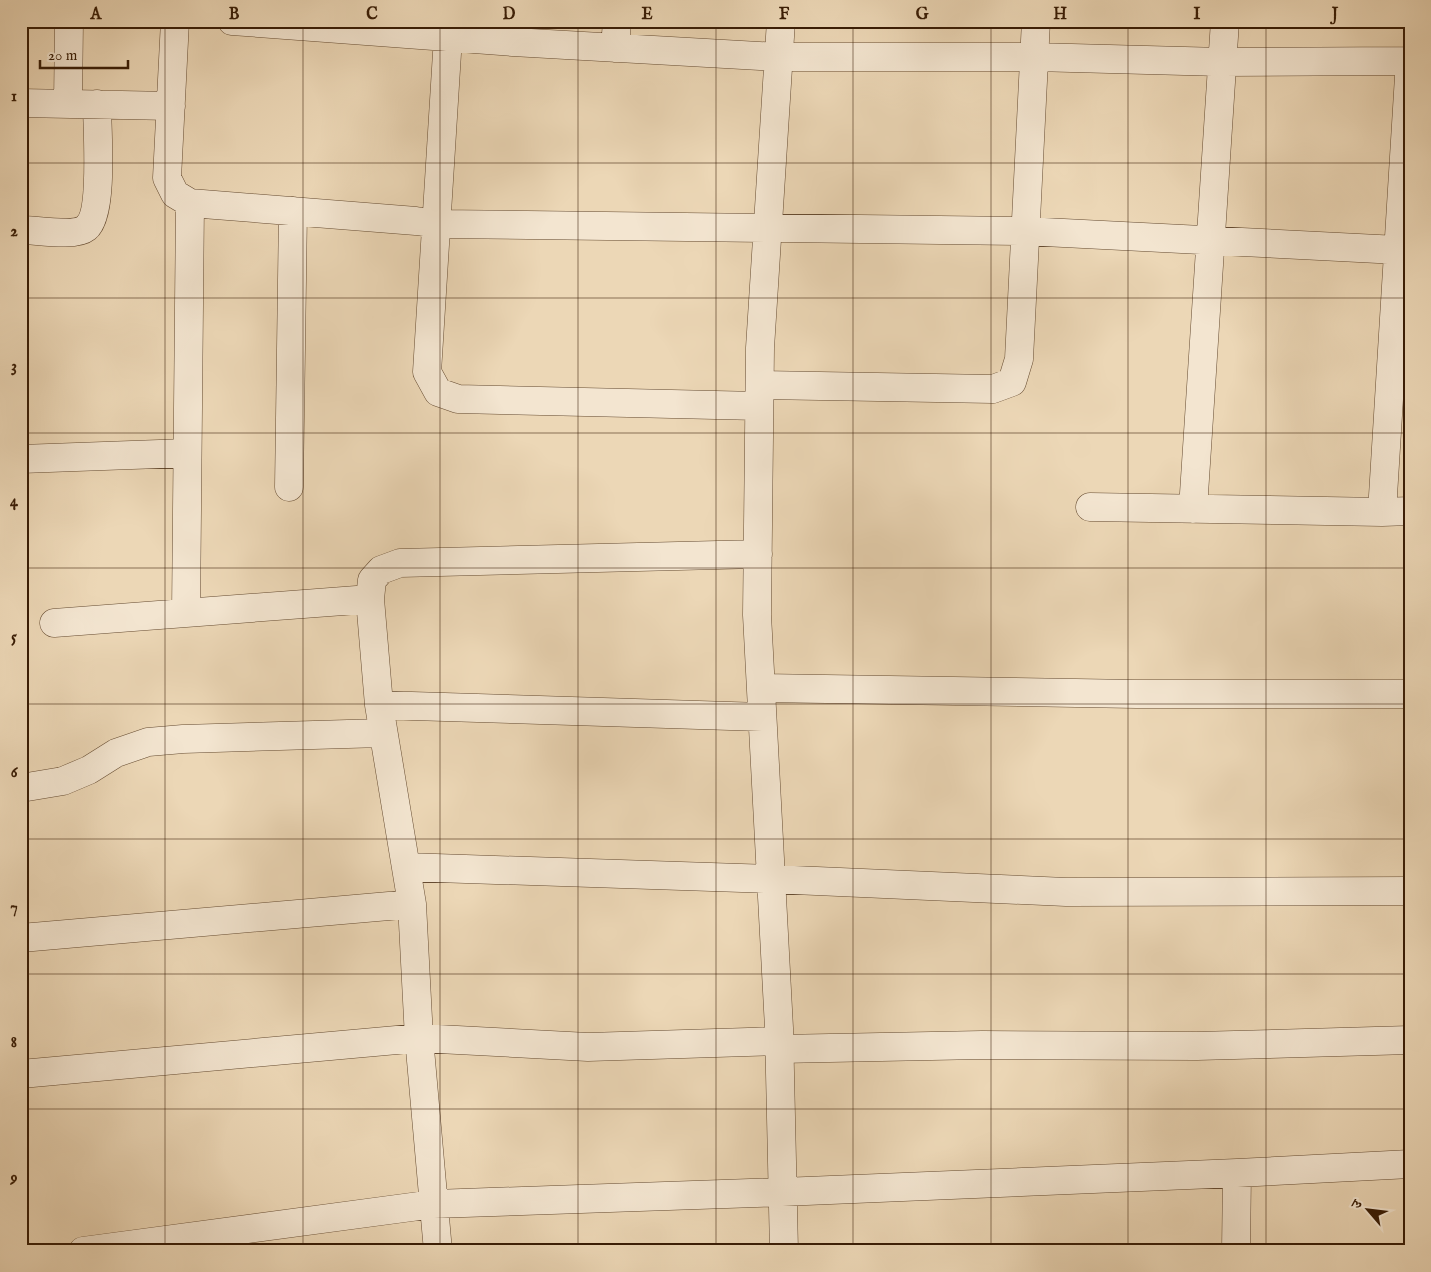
<svg xmlns="http://www.w3.org/2000/svg" width="1431" height="1272" font-family="'IM FELL English','Noto Serif Devanagari',serif">
<style>
.lines{fill:none;stroke-linecap:round;stroke-linejoin:round}
.minor-casing{stroke:#654b31;stroke-width:29}
.minor{stroke:#f3e5d0;stroke-width:28}
.grid{fill:none;stroke:#381c05;stroke-width:1;stroke-opacity:0.55}
.neatline{fill:none;stroke:#381c05;stroke-width:2}
.grid-label{font-size:16px;text-anchor:middle;font-weight:bold;fill:#381c05}
</style>
<rect width="100%" height="100%" fill="#ecd7b6"/>
<filter id="stains"><feTurbulence type="fractalNoise" baseFrequency=".004" numOctaves="4"/><feColorMatrix values="0 0 0 0 .2 0 0 0 0 .09 0 0 0 0 .02 0 0 0 .5 -.17"/></filter>
<radialGradient id="worn" r=".72"><stop offset=".6" stop-color="#630" stop-opacity="0"/><stop offset="1" stop-color="#630" stop-opacity=".3"/></radialGradient>
<g class="lines">
<g class="minor-casing">
<path id="minor" d="M175,21L167,178L175,194L190,203L416,221L438,224L1024,231L1398,250
M232,21L513,42L778,57H1034L1222,62L1410,61
M449,21L427,372L438,392L458,399L759,406
M781,21L760,348L757,615L779,1028L784,1251
M615,48L617,21
M21,103L171,106
M68,104L69,21
M21,230C36,230 75,237 86,228C104,214 97,128 97,104
M760,385L993,389L1012,382L1019,359L1036,21
M21,459L187,453
M289,487L293,211
M1090,507L1382,512L1410,511
M1193,509L1225,21
M1382,512L1410,60
M758,554L400,563L381,570L372,580L370,599L379,705L762,717
M186,613L190,203
M54,623L370,599
M761,688L1136,694H1410
M379,705L412,904L419,1038L438,1251
M21,788L63,781L89,770L116,753L148,742L183,739L382,733
M406,867L771,879L1066,892L1410,891
M21,938L412,904
M779,1049L982,1045L1197,1046L1410,1040
M21,1074L419,1038L588,1047L779,1041
M83,1251L434,1204L782,1192L1237,1173L1410,1164
M1236,1251L1237,1173"/>
</g>
<use href="#minor" class="minor"/>
</g>
<path class="grid" d="M165,21V1251M303,21V1251M440,21V1251M578,21V1251M716,21V1251M853,21V1251M991,21V1251M1128,21V1251M1266,21V1251M21,163H1410M21,298H1410M21,433H1410M21,568H1410M21,704H1410M21,839H1410M21,974H1410M21,1109H1410"/>
<rect width="1431" height="1272" fill="none" stroke="#ecd7b6" stroke-width="55"/>
<g transform="translate(1368 1210) rotate(298)" stroke="#f3e5d0" stroke-width="4" paint-order="stroke">
<path d="M0-4L9 19L0 12L-9 19Z" fill="#381c05"/>
<text y="-8" font-size="14" font-weight="bold" text-anchor="middle" fill="#381c05">उ</text>
</g>
<path d="M40 60v8h88v-8" fill="none" stroke="#381c05" stroke-width="2.5"/>
<text x="48" y="60" font-size="15" fill="#381c05" stroke="#f3e5d0" stroke-width="4" paint-order="stroke">20 m</text>
<rect x="28" y="28" width="1376" height="1216" class="neatline"/>
<g class="grid-label">
<text x="96" y="19">A</text>
<text x="234" y="19">B</text>
<text x="372" y="19">C</text>
<text x="509" y="19">D</text>
<text x="647" y="19">E</text>
<text x="784" y="19">F</text>
<text x="922" y="19">G</text>
<text x="1060" y="19">H</text>
<text x="1197" y="19">I</text>
<text x="1335" y="19">J</text>
<text x="14" y="101">1</text>
<text x="14" y="236">2</text>
<text x="14" y="371">3</text>
<text x="14" y="506">4</text>
<text x="14" y="642">5</text>
<text x="14" y="777">6</text>
<text x="14" y="912">7</text>
<text x="14" y="1047">8</text>
<text x="14" y="1183">9</text>
</g>
<rect width="100%" height="100%" filter="url(#stains)"/>
<rect width="100%" height="100%" fill="url(#worn)"/>
</svg>
